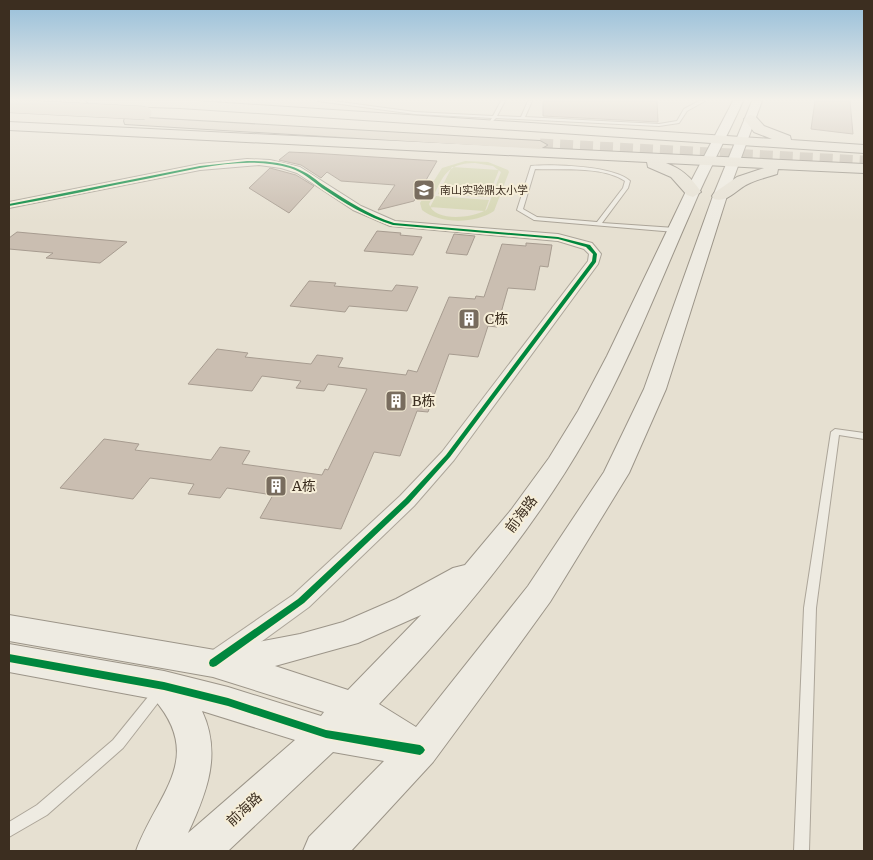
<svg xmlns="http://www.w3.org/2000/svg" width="873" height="860" font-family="Merriweather,'Noto Sans SC',serif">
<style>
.green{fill:#d5d6b3;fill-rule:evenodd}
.building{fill:#cabeb1;stroke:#a79c90}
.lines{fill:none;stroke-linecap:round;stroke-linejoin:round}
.highway-tunnel{stroke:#c4bcae;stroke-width:13;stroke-dasharray:13 7;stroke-linecap:butt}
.lane-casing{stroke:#aca599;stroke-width:2}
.street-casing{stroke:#aca599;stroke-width:2}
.secondary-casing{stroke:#9c9589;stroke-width:2}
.primary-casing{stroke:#918b80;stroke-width:2}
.highway-casing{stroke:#918b80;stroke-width:2}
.lane{fill:#eeebe2;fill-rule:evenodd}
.street{fill:#eeebe2;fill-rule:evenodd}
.secondary{fill:#eeebe2;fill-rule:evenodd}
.primary{fill:#e6e1d4;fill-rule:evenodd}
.highway{fill:#d9d1c2;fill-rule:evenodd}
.highway-bridge-casing{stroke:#918b80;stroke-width:14;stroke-linecap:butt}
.highway-bridge{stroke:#d9d1c2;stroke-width:13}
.cycleway-casing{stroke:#f6eed8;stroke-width:3}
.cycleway{fill:#00873e;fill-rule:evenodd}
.labels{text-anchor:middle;stroke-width:4;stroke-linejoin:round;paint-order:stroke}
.far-poi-label{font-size:11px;fill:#3c2e20;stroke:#f6eed8;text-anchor:start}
.poi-label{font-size:14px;fill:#3c2e20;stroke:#f6eed8;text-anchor:start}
.street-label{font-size:14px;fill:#3c2e20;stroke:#f6eed8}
</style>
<rect width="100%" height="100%" fill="#e6e0d1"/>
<path class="green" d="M465,161L488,162L508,170L509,172L494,211C475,224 440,224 422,210L420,203L442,168ZM475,163L493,166L501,172L487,209L485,211L489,200L436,196L430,207L484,211C471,218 434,222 429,204C443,180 443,163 475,163Z
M452,167L499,170L488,197L438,194Z"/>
<path class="building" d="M543,101H657L658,122L543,116Z
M815,101H850L853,134L811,129Z
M289,152L311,153L437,161L414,201L378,210L395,185L341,181L327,172L321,178L301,165L279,160Z
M270,168L296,175L314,186L289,213L249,188Z
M377,231L401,233L400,235L422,237L413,255L364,251Z
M17,232L127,242L100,263L46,258L53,253L9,249V238Z
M454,234L475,236L467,255L446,253Z
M526,243L552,245L548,267L540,266L535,290L508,288L497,327L488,326L478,357L449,354L428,412L417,411L400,456L374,452L341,529L260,518L273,495L227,488L220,498L188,494L194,484L150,478L133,499L60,488L104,439L139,444L135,450L211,460L220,447L250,451L242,464L322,475L325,469L328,470L367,389L328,384L324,391L296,388L301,381L262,376L252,391L188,384L217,349L248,353L245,357L311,364L317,355L343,358L338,367L406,375L408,370L417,372L449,297L475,299L476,296L484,297L502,244L526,246Z
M309,281L336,283L334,286L392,291L396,285L418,287L407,311L349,306L345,312L290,306Z"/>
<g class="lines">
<path class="highway-tunnel" d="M540,145L864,162"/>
<g class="lane-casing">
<path id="lane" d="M318,101H333L415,112L493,116L501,101H505L497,116L521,117L528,101H532L525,117L659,124L677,121L684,109L699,101H705L687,111L679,123L659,126L496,118L492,122L490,121L492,118L415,114Z
M531,166C554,164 614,166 630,181L628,188L602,223L675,228L678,230L675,232L534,220L517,210ZM535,169C562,170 603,166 625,181L623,188L597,222L537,217L523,209Z
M835,429L864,433V439L839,435L816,608L809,851H794L804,608L831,432Z
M160,685L164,687L166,691L164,695L123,748L47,815L9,837V822L37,805L113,740L156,687Z"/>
</g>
<g class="street-casing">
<path id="street" d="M247,159L270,160L300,167L361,206L395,221L558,234L592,243L601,254L598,264L454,460L414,506L309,607L228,666L219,669L210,666L207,659L210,652L293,595L400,496L442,452L588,261L589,254L584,249L558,241L390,226L353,210L297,173L281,168L259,165L200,170L9,208V202L200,164Z"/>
</g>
<g class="secondary-casing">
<path id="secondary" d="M733,101H743C727,137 708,171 693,207C659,284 629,363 587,436C531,534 456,623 379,704L416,727L528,586L604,472L644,389L713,196L752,101H762L727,196L666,389L629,473L550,602L492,682L433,762L351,851H303L309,837L384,761L333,752L228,851H136C156,795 206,759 154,699L9,672V644L164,671L228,687L321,716L324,712L213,677L9,641V615L215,650L300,634L343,622L396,599L453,568L465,565L511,510L549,458L578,411L607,356L688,187ZM421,615L348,690L275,666L358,643ZM202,711L295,740L188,833C207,792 222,754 202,711Z"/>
</g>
<g class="primary-casing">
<path id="primary" d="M86,101H197L772,139L754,132L744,119L750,115L755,116L764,126L790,136L791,140L864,145V153L180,108L92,105Z
M9,122L864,164V173L778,169L777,174C768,177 759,179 750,183C737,188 729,203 714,199L712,196L714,193L737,177L764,168L666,163C682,169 692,178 701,192L693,197L687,195L671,177L648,167L647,162L9,130Z"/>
</g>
<g class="highway-casing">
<path id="highway" d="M130,117L540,141L547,145L540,149L125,124L124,121L125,118Z"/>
</g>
<use href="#lane" class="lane"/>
<use href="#street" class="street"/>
<use href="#secondary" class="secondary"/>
<use href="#primary" class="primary"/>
<use href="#highway" class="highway"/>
<g class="highway-bridge-casing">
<path id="highway-bridge" d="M9,106L145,113"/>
</g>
<use href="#highway-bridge" class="highway-bridge"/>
<g class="cycleway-casing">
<path id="cycleway" d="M247,161C265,161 284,162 300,170C310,174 317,181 326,187C348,201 369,215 394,223L558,237L590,245L597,254L596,262L450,457L409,503L304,603L216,666L213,667L210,666L209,663L210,660L298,599L405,499L446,455L592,261L593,254L586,247L558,239L393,225C367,217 344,203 322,188C311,180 303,172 290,168C245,155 195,169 151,178C103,187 56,198 9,206V204L200,166Z
M9,654L164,682L228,698L326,730L420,745L423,747L425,750L423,753L420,755L326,738L228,706L164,690L9,662Z"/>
</g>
<use href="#cycleway" class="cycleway"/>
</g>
<linearGradient id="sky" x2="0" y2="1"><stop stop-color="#96bed9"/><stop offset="0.45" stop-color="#f4f1ea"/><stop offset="1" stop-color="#f4f1ea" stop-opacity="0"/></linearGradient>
<rect width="873" height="222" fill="url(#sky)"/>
<defs>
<g id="school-square" transform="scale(1.125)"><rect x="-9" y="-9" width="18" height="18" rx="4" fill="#786c5e" stroke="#f6eed8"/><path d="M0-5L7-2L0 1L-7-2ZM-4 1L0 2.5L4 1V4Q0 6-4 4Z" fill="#fff"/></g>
<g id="building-square" transform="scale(1.125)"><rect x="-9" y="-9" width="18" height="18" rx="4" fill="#786c5e" stroke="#f6eed8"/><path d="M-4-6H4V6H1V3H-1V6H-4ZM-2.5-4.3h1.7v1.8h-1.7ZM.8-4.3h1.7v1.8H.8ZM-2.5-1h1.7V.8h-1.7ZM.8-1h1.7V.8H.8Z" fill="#fff"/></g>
</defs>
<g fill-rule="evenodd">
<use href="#school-square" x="424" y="190"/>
<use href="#building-square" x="469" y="319"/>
<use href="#building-square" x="396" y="401"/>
<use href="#building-square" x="276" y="486"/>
</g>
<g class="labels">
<g class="far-poi-label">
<text x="440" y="194">南山实验鼎太小学</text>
</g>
<g class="poi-label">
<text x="485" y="324">C栋</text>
<text x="412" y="406">B栋</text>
<text x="292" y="491">A栋</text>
</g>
<g class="street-label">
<text transform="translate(521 514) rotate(-53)" y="5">前海路</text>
<text transform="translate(244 809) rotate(-43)" y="5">前海路</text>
</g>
</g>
<rect width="873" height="860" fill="none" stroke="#3c2e20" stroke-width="20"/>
</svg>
